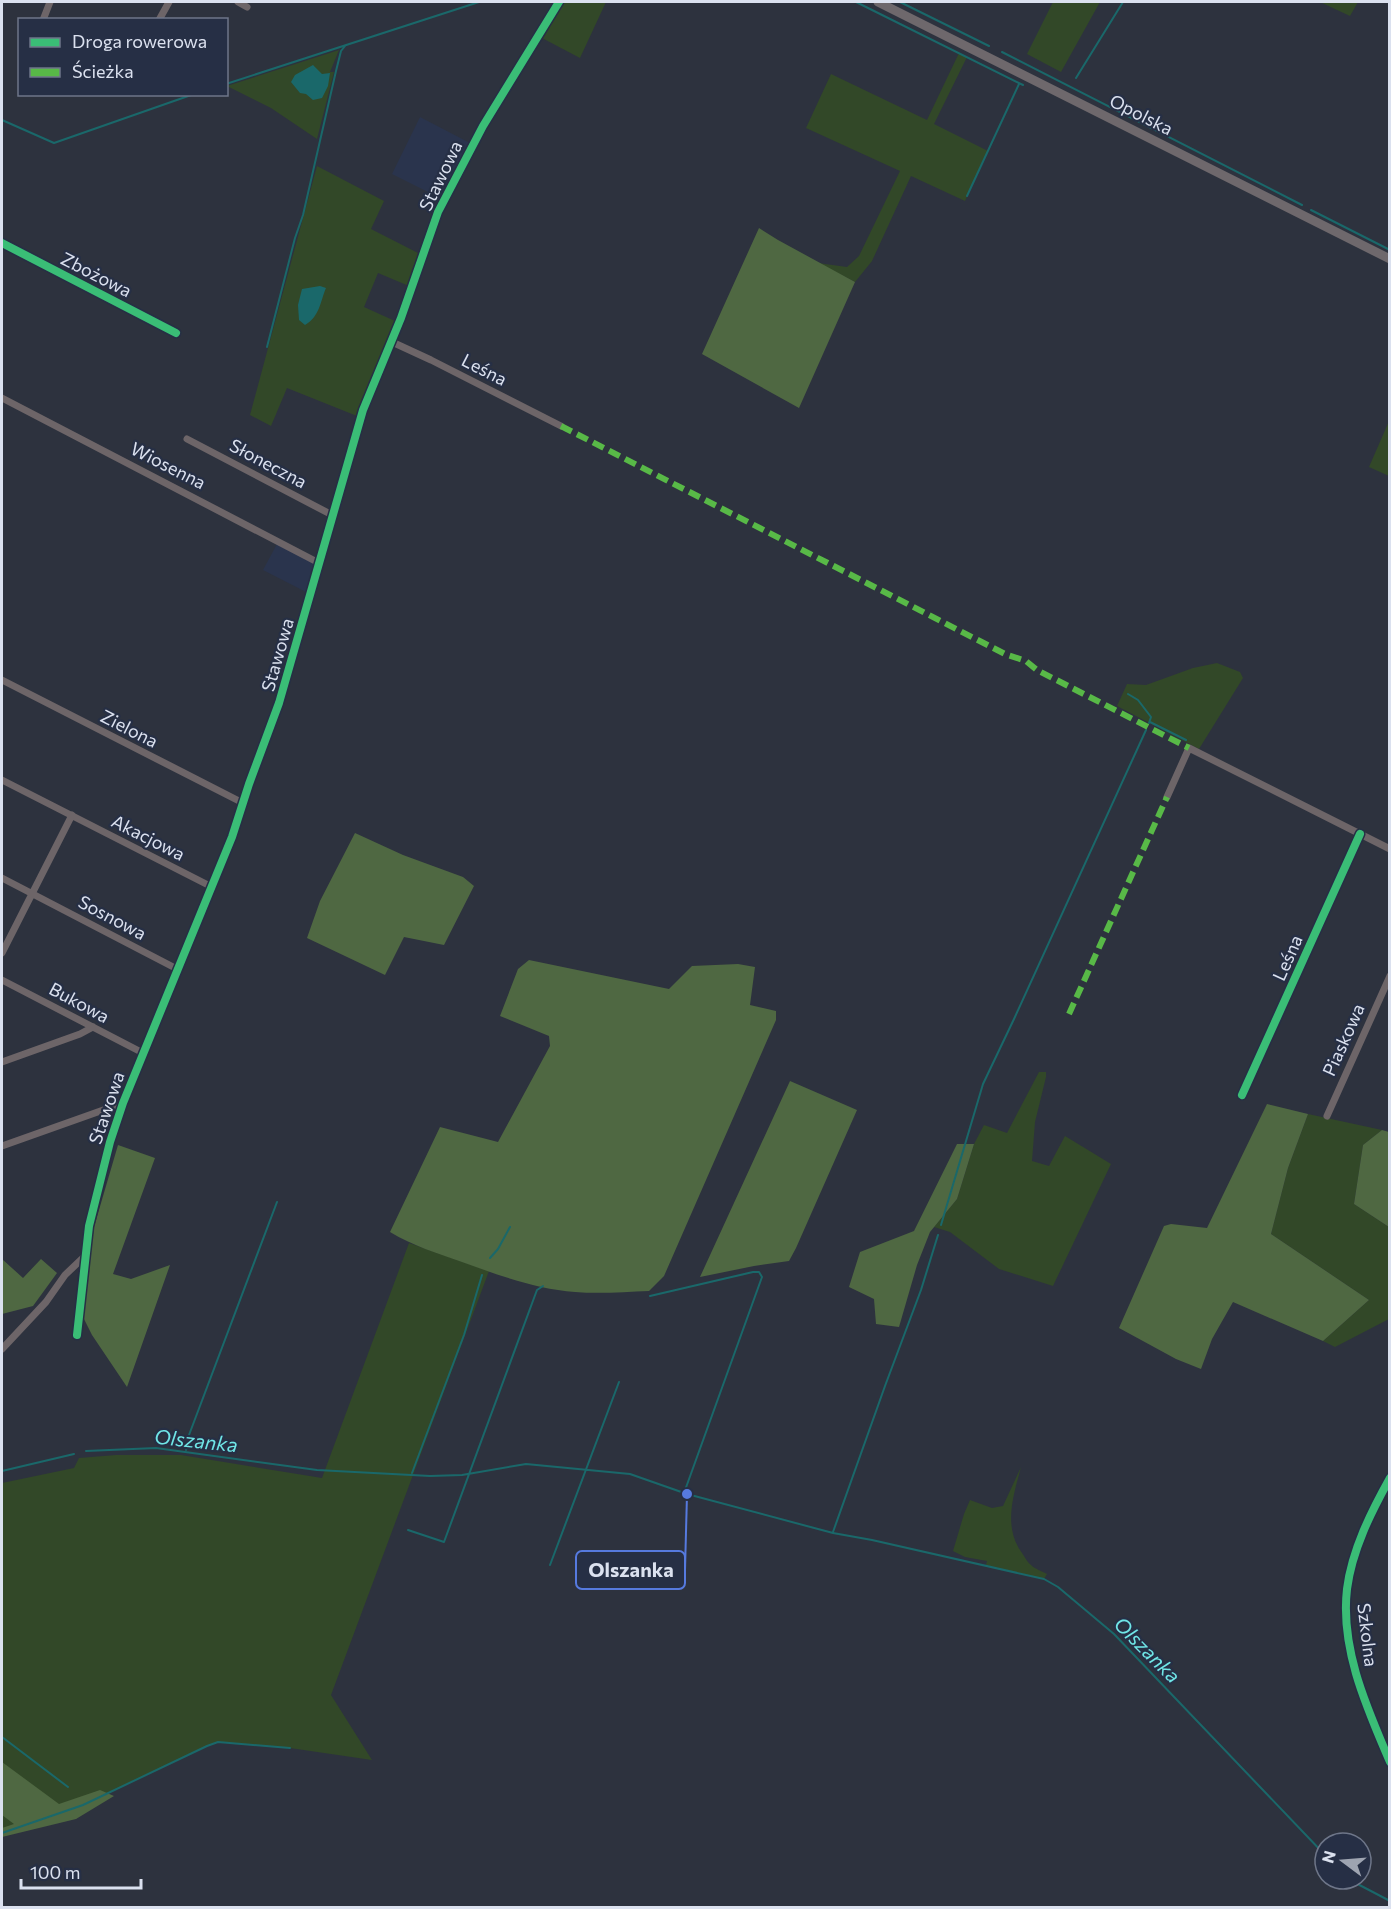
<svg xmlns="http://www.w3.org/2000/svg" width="1391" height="1909" font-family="Commissioner,sans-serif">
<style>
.built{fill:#2a344d}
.green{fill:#324828}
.forest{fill:#4f6842}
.water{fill:#1a686a}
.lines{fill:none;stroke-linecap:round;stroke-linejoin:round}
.stream{stroke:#1a686a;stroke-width:2}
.street{stroke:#6d6568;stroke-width:7}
.secondary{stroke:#6e686c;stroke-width:9}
.quiet{stroke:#58b947;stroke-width:6;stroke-dasharray:12 6;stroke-linecap:butt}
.cycleway-casing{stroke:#262f45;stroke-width:11}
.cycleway{stroke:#3abd76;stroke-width:8}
.labels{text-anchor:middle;stroke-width:4.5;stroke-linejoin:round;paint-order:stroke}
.street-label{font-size:18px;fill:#dbe1ef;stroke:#262f45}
.water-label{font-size:20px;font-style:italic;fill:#70e6e7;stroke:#262f45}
.leader{fill:none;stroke:#567adf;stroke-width:2}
.callout-dot{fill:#567adf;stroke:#262f45;stroke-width:2}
.callout{fill:#262f45;stroke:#567adf;stroke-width:2}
.callout-label{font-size:20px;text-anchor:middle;font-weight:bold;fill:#dbe1ef}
</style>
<rect width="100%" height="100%" fill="#2d323e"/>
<path class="built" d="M420,117L470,143L440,198L392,174Z
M277,544L315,563L306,592L263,570Z"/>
<path class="green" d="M564,2H606L580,58L542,38Z
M1053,2H1100L1061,72L1027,54Z
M1320,2H1358L1350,16Z
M339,50L330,72H334L317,139L271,108L227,86Z
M959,53L967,57L934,124L988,151L965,201L911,176L872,261L855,282L818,263L847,267L859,256L900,171L806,128L831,74L927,120Z
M317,166L384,201L371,229L420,254L409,286L378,273L364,307L395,321L357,416L287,388L271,426L250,415Z
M1389,421V476L1369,467Z
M1217,663L1240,672L1243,678L1199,749L1117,706L1127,684L1146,685L1193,668Z
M1039,1072H1046V1077L1035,1122L1032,1161L1049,1166L1065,1136L1111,1164L1053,1286L999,1269L950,1232L934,1227L957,1199L974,1144L984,1125L1007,1133Z
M1308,1114L1382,1130L1363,1145L1354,1204L1389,1227V1319L1335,1347L1323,1341L1369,1300L1271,1234L1288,1168Z
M409,1243L489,1271L331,1695L372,1760L290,1748L218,1742L207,1746L83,1805L2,1830V1483L74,1468L79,1458L116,1455H181L322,1478Z
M1021,1467C1013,1497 1003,1527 1022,1553C1025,1557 1027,1562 1031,1565C1035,1569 1042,1571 1047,1574L1044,1579L986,1565L987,1561L965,1557L953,1551L964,1514L970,1500L992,1508L1003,1506Z"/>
<path class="forest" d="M759,228L778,240L855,282L799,408L702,354Z
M355,833L403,855L463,877L474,886L444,945L404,937L385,975L307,938L320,901Z
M529,960L669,989L692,966L738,964L755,967L750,1005L776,1011V1020L664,1276L649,1291C624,1292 599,1294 575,1292C536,1289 498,1275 462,1262C437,1253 413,1246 390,1232L440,1127L498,1142L550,1046L549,1036L500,1016L518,969Z
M790,1081L857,1110L796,1248L789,1261L754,1266L700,1277Z
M1267,1104L1308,1114L1288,1168L1271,1234L1369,1300L1323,1341L1233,1302L1212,1339L1201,1369L1176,1359L1119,1328L1164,1226L1171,1224L1207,1228Z
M1382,1130L1389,1132V1227L1354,1204L1363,1145Z
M957,1144H974L957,1199L930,1232L917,1265L899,1327L876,1324L874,1299L849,1287L860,1252L914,1231Z
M118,1145L155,1158L113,1274L131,1279L170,1265L127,1387L92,1335L82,1315L94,1227Z
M2,1259L23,1278L41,1259L57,1273L33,1306L2,1314Z
M2,1762L59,1804L100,1790L114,1796L76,1819L2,1837V1828L14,1824L2,1815Z"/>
<path class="water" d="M313,65L322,74L330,73L328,86L322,98L313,100L306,94L300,93L291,82L295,75Z
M320,286L326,288C320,302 320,316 305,325L299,320L298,305L302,289Z"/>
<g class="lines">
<path class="stream" d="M856,2L1023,85
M900,2L989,46
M1002,52L1302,205
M1076,78L1123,2
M226,84L479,2
M2,120L54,143L194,94
M967,196L1019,84
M1311,210L1390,250
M267,347L295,238L303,215L336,71L341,51L345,46
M1128,694L1138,700L1151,717L1149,723
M1150,722L1186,740
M941,1225L983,1084L1014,1019L1146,730
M490,1258L498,1249L510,1227
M650,1296L753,1272H759L762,1277L684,1493
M186,1450L189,1435L277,1202
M86,1451L156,1448L317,1470L430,1476L462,1475L526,1464L630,1474L687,1494L833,1533L872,1540L1044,1579L1058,1587L1114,1634L1325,1855
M2,1471L74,1454
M412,1473L464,1335L482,1275
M408,1530L444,1542L534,1298L537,1290L543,1286
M833,1532L885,1386L921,1290L938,1235
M550,1565L619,1382
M2,1737L68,1787
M2,1833L83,1805L207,1746L218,1742L290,1748
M1348,1879L1390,1901"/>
<path class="street" d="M238,2L247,7
M43,20L50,2
M159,20L169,2
M2,243L176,333
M392,342L431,360L561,426
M2,398L319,563
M187,439L334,516
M2,680L243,803
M2,780L212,887
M1167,797L1189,748L1390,849
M2,878L179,970
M2,953L72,815
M2,980L143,1053
M2,1062L80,1034L93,1027
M1242,1095L1360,834
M1327,1116L1390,976
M2,1146L123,1103
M77,1335L89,1226L110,1142L123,1103L232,837L249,784L279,703L363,410L401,318L438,212L483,126L559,2
M2,1349L46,1302L65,1275L87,1254"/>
<path class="secondary" d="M878,2L1390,259
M1390,1478C1371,1512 1352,1550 1347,1589C1340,1649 1367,1708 1390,1762"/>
<path class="quiet" d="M561,426L1005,654L1026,661L1037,670L1189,748
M1069,1014L1167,797"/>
<g class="cycleway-casing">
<path id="cycleway" d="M2,243L176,333
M1242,1095L1360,834
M77,1335L89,1226L110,1142L123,1103L232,837L249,784L279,703L363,410L401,318L438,212L483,126L559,2
M1390,1478C1371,1512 1352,1550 1347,1589C1340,1649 1367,1708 1390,1762"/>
</g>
<use href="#cycleway" class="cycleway"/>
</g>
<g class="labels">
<g class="street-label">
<text transform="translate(1141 115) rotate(27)" y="6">Opolska</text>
<text transform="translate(441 176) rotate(-64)" y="6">Stawowa</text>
<text transform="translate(96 275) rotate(27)" y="6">Zbożowa</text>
<text transform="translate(484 370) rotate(27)" y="6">Leśna</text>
<text transform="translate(268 464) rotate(28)" y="6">Słoneczna</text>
<text transform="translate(168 466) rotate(27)" y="6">Wiosenna</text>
<text transform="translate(278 655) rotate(-74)" y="6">Stawowa</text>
<text transform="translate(129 729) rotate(27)" y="6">Zielona</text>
<text transform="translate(148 838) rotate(27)" y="6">Akacjowa</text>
<text transform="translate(112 918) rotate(28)" y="6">Sosnowa</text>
<text transform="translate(1288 958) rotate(-66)" y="6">Leśna</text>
<text transform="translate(79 1003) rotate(28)" y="6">Bukowa</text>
<text transform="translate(1344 1040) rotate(-66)" y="6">Piaskowa</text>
<text transform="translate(107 1108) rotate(-71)" y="6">Stawowa</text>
<text transform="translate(1367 1635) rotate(83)" y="6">Szkolna</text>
</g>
<g class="water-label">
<text transform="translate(196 1441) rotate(6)" y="7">Olszanka</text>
<text transform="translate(1147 1650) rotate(45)" y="7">Olszanka</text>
</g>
</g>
<path class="leader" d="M687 1494L685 1570"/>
<circle class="callout-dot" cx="687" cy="1494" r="6"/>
<rect class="callout" x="576" y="1551" width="109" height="38" rx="6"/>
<g class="callout-label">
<text x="631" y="1577">Olszanka</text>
</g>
<rect width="1391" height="1909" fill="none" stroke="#dbe1ef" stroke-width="6"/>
<rect x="18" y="18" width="210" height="78" fill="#262f45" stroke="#6e7689" stroke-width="1.5"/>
<rect x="30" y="38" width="30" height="9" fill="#3abd76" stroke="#6e7689" stroke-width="1.5"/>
<text x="72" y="48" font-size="18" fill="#dbe1ef">Droga rowerowa</text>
<rect x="30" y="68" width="30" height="9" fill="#58b947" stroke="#6e7689" stroke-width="1.5"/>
<text x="72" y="78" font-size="18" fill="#dbe1ef">Ścieżka</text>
<g transform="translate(1343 1861) rotate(286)"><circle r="28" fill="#262f45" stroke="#6e7689" stroke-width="1.5"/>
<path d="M0-4.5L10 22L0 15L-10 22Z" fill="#9ea4b1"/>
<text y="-9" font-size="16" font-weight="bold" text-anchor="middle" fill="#dbe1ef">N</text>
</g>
<path d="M21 1879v9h120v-9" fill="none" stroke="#dbe1ef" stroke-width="3"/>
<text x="30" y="1879" font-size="18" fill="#dbe1ef" stroke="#262f45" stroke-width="4.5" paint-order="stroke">100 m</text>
</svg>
